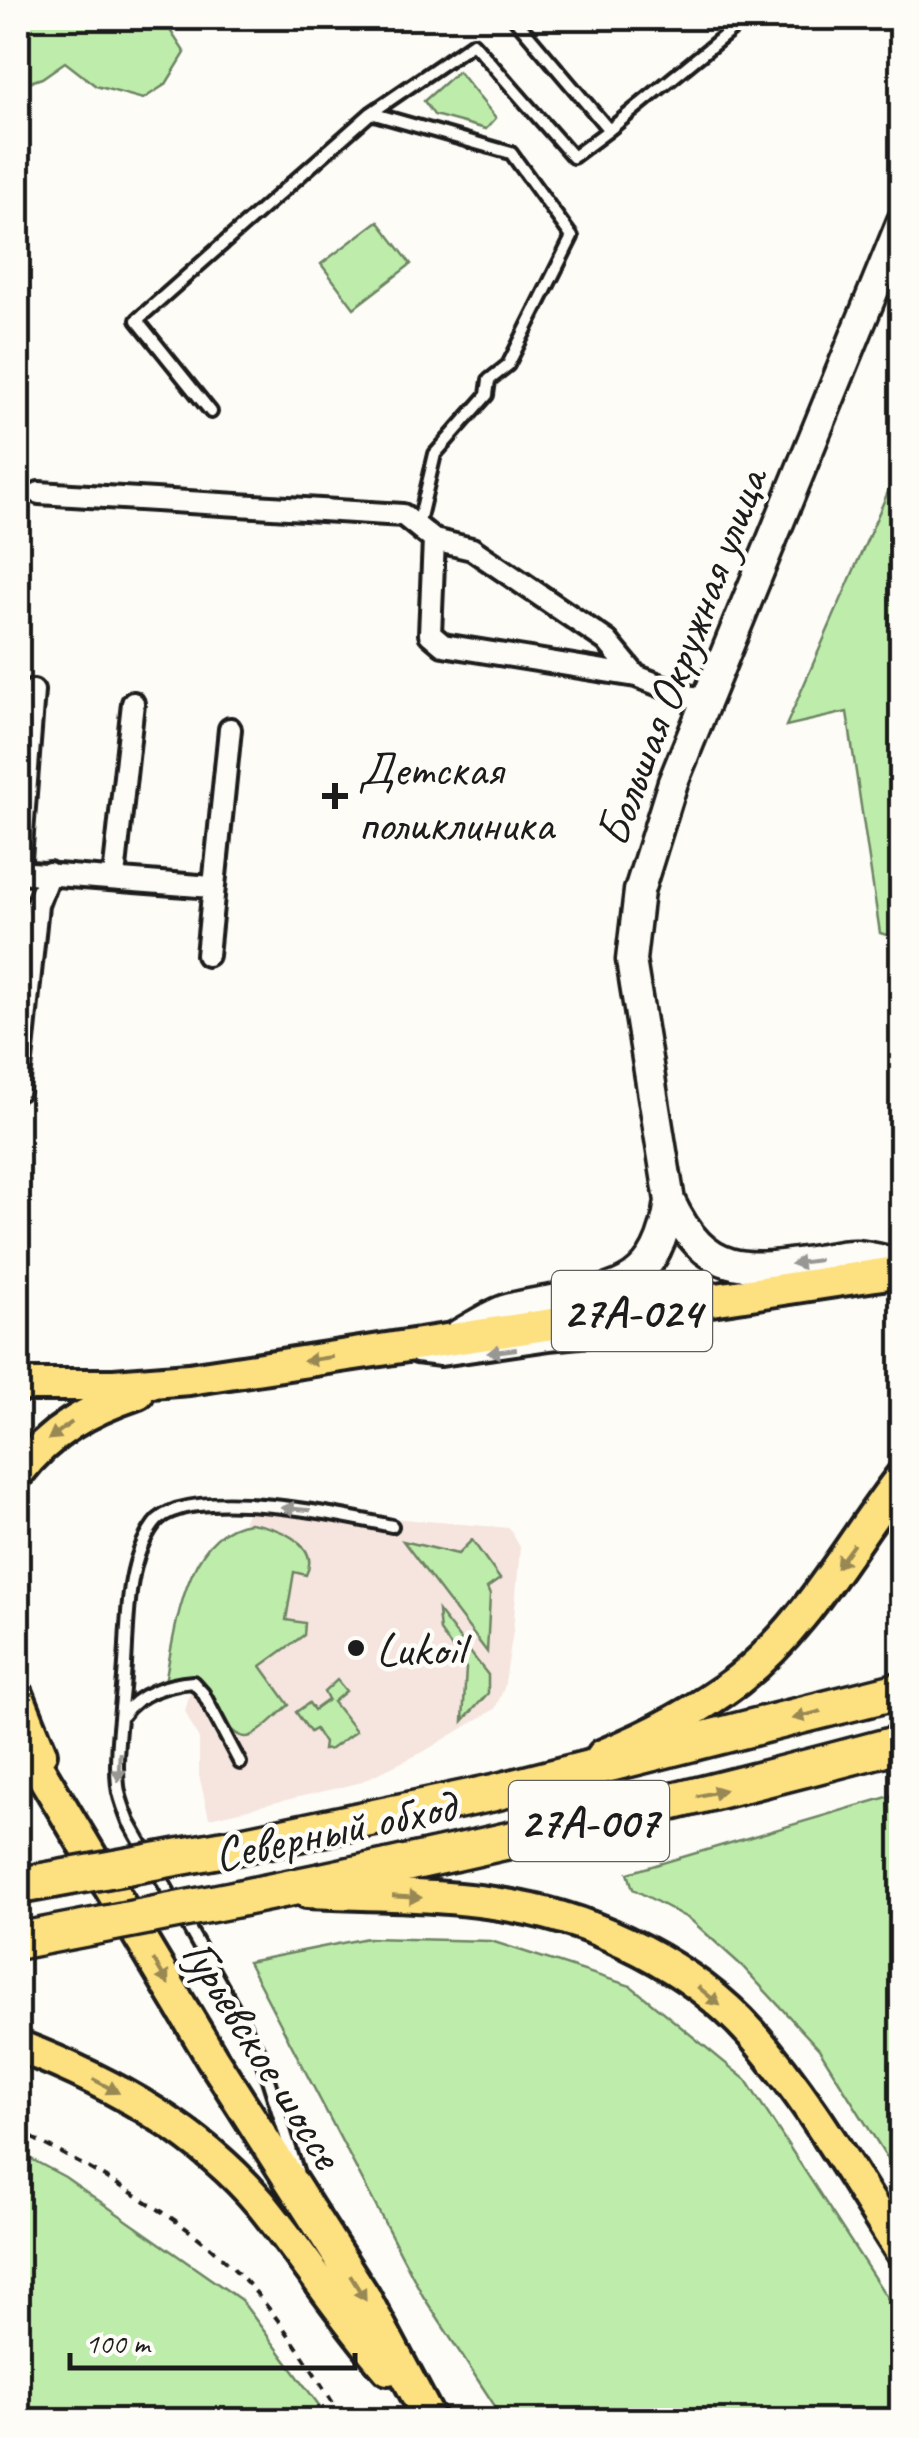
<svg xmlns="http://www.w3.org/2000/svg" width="919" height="2438" font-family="Caveat,sans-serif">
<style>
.built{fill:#f6e4de}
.green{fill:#beedab;stroke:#6d8464;stroke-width:2.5}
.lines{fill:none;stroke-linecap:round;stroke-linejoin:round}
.lane-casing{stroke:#1c1c1c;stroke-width:18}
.street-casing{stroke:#1c1c1c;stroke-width:28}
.secondary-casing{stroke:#1c1c1c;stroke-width:35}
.primary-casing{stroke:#1c1c1c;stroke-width:38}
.highway-casing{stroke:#1c1c1c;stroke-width:42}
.path{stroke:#1c1c1c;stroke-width:4;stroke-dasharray:8 8;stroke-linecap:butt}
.lane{stroke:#fdfcf7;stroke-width:10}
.street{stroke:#fdfcf7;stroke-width:20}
.secondary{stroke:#fdfcf7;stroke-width:28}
.primary{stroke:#fde080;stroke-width:30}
.highway{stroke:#fde080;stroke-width:35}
.highway-bridge-casing{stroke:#1c1c1c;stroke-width:42;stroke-linecap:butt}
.highway-bridge{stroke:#fde080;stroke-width:35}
.oneway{fill:#989794}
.oneway2{fill:#988853}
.poi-dot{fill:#1c1c1c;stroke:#fdfcf7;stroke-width:4}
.labels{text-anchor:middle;stroke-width:9;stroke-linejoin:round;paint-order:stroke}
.shield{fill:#fdfcf7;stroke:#605f5e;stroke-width:2.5}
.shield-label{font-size:45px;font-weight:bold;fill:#1c1c1c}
.street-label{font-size:48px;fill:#1c1c1c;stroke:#fdfcf7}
.poi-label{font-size:48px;fill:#1c1c1c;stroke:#fdfcf7;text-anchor:start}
</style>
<rect width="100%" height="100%" fill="#fdfcf7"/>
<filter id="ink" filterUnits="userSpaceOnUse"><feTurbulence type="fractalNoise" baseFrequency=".01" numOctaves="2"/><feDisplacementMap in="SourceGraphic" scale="20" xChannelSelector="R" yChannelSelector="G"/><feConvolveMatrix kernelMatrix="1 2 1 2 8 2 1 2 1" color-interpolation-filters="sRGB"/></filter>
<g filter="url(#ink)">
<path class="built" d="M250,1506L509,1528L520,1547L513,1631L504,1688L495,1709L423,1752L358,1783L209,1818L199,1775V1740L185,1711L223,1571Z"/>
<path class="green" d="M18,18H162L185,53L166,84L143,99L96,86L65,62L42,78L18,86Z
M458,71L496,118L486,129L434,115L424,101Z
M378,221L411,264L354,308L321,264Z
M901,462V939L880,933L847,712L786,726Z
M250,1523C274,1526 322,1543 306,1575L294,1572L286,1620L305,1623L304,1635L261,1666L289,1705C278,1714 264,1730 251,1736C231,1744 210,1699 205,1685L164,1687C175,1634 184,1531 250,1523Z
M472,1540L500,1579L487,1588L490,1595L487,1652L403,1541L458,1554Z
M438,1611L488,1675V1693L463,1721L466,1668L440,1631Z
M337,1680L346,1691L333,1702L356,1731L331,1749L323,1750L324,1743L315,1729L310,1732L296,1712L309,1703L314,1710L328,1700L324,1692Z
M901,1793H902L901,2180L819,2049L742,1966L691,1920L633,1889L628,1873Z
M367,1938L491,1941L631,1986L746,2080L901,2319V2420H504L423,2296L248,1962Z
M18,2152L65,2177L241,2300L330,2420H18Z"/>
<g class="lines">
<g class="lane-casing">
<path id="lane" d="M514,18L609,130L746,18
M371,113L511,153L572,237L508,365L489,380L487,395L435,454L418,526
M211,412L137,320L371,113L473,43L573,157L609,130
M416,1357L440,1360L549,1344L633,1336
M123,1715C138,1693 168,1684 193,1682L203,1693L240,1763
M297,2171L260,2054L129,1822C125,1811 119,1798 118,1786C114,1751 123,1701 125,1664C128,1618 126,1562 154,1524C185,1482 346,1516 392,1526"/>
</g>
<g class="street-casing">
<path id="street" d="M39,493L403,515L434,540L472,549L607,641L636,676
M434,540L430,634L443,645L636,676L688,696L708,700
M18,872L212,887
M19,872L33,691
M114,877L133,703
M207,955L230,729
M18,1090L37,905L49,873"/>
</g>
<g class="secondary-casing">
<path id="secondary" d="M902,221L673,782L639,891L631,960L670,1201C706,1277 745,1271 817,1260C830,1258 844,1254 856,1255C871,1256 887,1261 902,1264
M459,1334C476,1325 495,1311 515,1307C596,1288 656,1304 670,1201"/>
</g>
<g class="primary-casing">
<path id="primary" d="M18,1385H114L189,1379L902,1271
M18,1473C50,1431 88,1410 138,1393
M18,1696L41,1753
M18,1734L212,2058L364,2296L430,2420
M603,1755C650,1736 697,1711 738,1680C807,1626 849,1544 902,1476
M307,1892C375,1895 445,1894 512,1906C599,1921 692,1967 751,2033C810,2100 854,2179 902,2253
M18,2046C107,2080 199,2130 261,2204C305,2258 342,2317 388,2369"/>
</g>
<g class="highway-casing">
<path id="highway" d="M228,1848L492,1793L902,1690
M236,1899C460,1854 682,1802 902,1743"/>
</g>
<path class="path" d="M18,2130C105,2178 198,2220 262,2300C293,2337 318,2380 344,2420"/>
<use href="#lane" class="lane"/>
<use href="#street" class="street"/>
<use href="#secondary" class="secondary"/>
<use href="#primary" class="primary"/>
<use href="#highway" class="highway"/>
<g class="highway-bridge-casing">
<path id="highway-bridge" d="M18,1886L228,1848
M18,1941L236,1899"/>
</g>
<use href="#highway-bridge" class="highway-bridge"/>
</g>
<defs><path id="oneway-solid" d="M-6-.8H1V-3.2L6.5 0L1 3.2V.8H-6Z" transform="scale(2.5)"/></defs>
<g class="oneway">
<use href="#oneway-solid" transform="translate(805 1262) rotate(172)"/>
<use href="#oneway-solid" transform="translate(502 1351) rotate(172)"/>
<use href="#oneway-solid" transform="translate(296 1509) rotate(-175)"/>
<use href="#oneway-solid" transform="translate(119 1767) rotate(93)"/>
</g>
<g class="oneway2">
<use href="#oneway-solid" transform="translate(318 1359) rotate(171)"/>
<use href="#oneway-solid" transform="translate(60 1431) rotate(144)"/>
<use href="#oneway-solid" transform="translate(845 1556) rotate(126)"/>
<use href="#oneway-solid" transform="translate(807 1715) rotate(165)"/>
<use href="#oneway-solid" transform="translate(711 1793) rotate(-13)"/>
<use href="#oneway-solid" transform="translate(407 1897) rotate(3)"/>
<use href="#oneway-solid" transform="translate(161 1972) rotate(59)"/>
<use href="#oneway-solid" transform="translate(709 1996) rotate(40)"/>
<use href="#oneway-solid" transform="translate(106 2086) rotate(28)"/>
<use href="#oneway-solid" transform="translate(358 2288) rotate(58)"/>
</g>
</g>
<g class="poi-dot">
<path d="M330 781h10v10h10v10h-10v10h-10v-10h-10v-10h10z"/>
<circle cx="356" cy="1648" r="10"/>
</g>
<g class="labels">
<g class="shield">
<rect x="552" y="1271" width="160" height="80" rx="8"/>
<rect x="509" y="1781" width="160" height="80" rx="8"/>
</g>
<g class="shield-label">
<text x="632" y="1327">27А-024</text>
<text x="589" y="1837">27А-007</text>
</g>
<g class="street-label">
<text transform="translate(680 657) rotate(-69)" y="17">Большая Окружная улица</text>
<text transform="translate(334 1829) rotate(-12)" y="17">Северный обход</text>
<text transform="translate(264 2053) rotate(58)" y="17">Гурьевское шоссе</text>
</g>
<g class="poi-label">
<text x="358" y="785">Детская<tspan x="358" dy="55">поликлиника</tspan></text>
<text x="376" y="1665">Lukoil</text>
</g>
</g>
<rect width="919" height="2438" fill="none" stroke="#fdfcf7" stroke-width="60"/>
<rect x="30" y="30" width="859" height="2378" fill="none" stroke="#1c1c1c" stroke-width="4" filter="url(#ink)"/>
<path d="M70 2353v15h285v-15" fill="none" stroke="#1c1c1c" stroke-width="5"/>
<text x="85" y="2353" font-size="30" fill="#1c1c1c" stroke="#fdfcf7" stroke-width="8" paint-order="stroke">100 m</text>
</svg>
